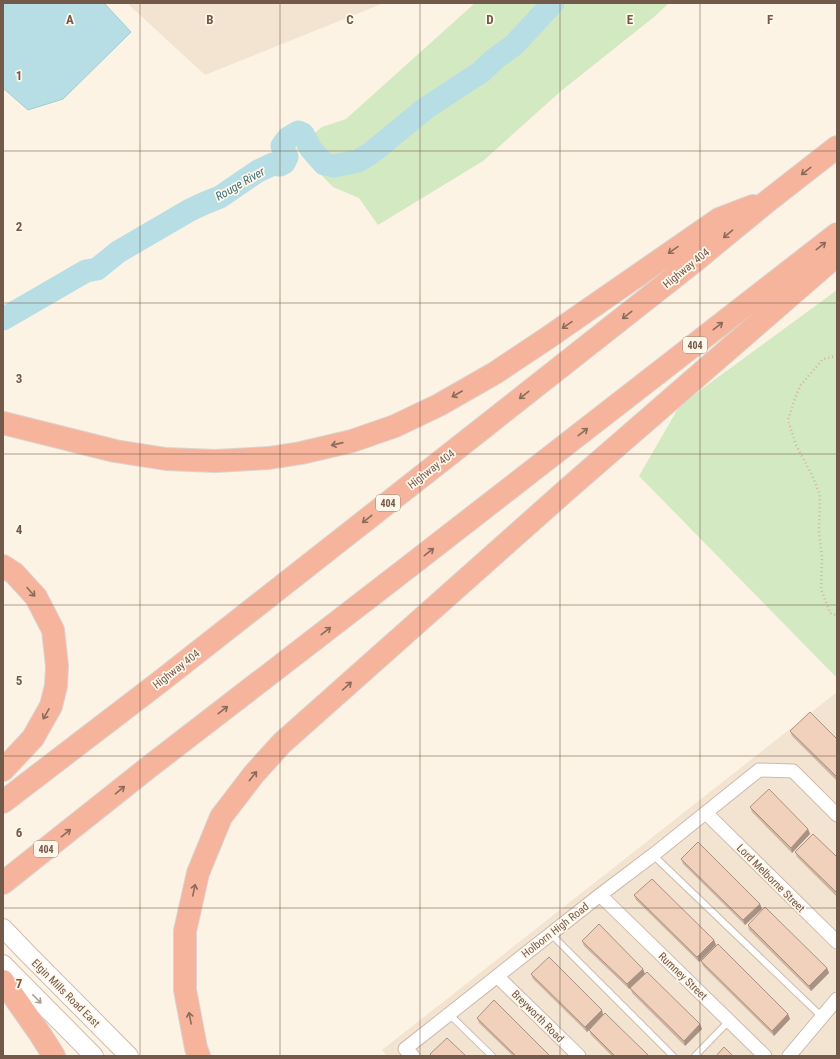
<svg xmlns="http://www.w3.org/2000/svg" width="840" height="1059" font-family="'Roboto Condensed',sans-serif">
<style>
.residential{fill:#f3e4d2}
.green{fill:#d2e9c2}
.water{fill:#b8dee5;stroke:#9fcdd6}
.lines{fill:none;stroke-linecap:round;stroke-linejoin:round}
.river{stroke:#b8dee5;stroke-width:23}
.service-casing{stroke:#cdbaaa;stroke-width:8}
.minor-casing{stroke:#cdbaaa;stroke-width:15}
.secondary-casing{stroke:#d2bcaa;stroke-width:20}
.motorway-casing{stroke:#dbd4d0;stroke-width:24}
.path{stroke:#d5b59f;stroke-width:2.5;stroke-dasharray:1 3;stroke-linecap:butt}
.service{stroke:#fff;stroke-width:6}
.minor{stroke:#fff;stroke-width:13}
.secondary{stroke:#fff;stroke-width:18}
.motorway{stroke:#f5b49b;stroke-width:22}
.wall{fill:#cfb4a2}
.shaded-wall{fill:#a99284}
.building{fill:#f1d1bc;stroke:#a99284}
.oneway{stroke:#8d6b5a}
.oneway2{stroke:#ab9b92}
.grid{fill:none;stroke:#73594a;stroke-width:1;stroke-opacity:0.55}
.labels{text-anchor:middle;stroke-width:3.5;stroke-linejoin:round;paint-order:stroke}
.shield{fill:#fff7ea;stroke:#9d887a;stroke-width:1}
.shield-label{font-size:10px;font-weight:bold;fill:#73594a}
.street-label{font-size:11px;fill:#73594a;stroke:#fff7ea}
.water-label{font-size:12px;font-style:italic;fill:#41757f;stroke:#fff7ea}
.grid-label{font-size:13px;text-anchor:middle;font-weight:bold;fill:#73594a;stroke:#fff7ea;stroke-width:3.5;stroke-linejoin:round;paint-order:stroke}
</style>
<rect width="100%" height="100%" fill="#fcf3e4"/>
<path class="residential" d="M127,3H381L379,5L205,75Z
M837,692V1056H387L382,1050Z"/>
<path class="green" d="M475,3H669L654,17L561,91L483,161L378,225L359,198L333,187L296,149L322,127L346,119Z
M837,290V678L639,476L680,405Z"/>
<path class="water" d="M3,3H104L131,32L63,99L28,110L3,88Z"/>
<g class="lines">
<path class="river" d="M3,319L86,271L97,269L118,252L190,210L205,203L220,197L258,171L273,164L280,165L284,163L287,157L282,146L288,138L298,132L303,134L311,149L324,164L334,166L358,161L371,153L426,108L481,72L496,58L514,45L553,3"/>
<g class="service-casing">
<path id="service" d="M653,855L822,1017
M551,934L673,1056
M449,1014L492,1056
M695,1056L729,1021"/>
</g>
<g class="minor-casing">
<path id="minor" d="M706,813L837,942
M600,895L765,1056
M497,976L579,1056
M413,1056L405,1049L600,895L653,855L759,770L793,771L837,815
M789,1056L837,999"/>
</g>
<g class="secondary-casing">
<path id="secondary" d="M3,928L26,952L129,1056
M3,964L94,1056"/>
</g>
<g class="motorway-casing">
<path id="motorway" d="M3,423L115,451L166,459L215,461L269,458L301,453L352,441L395,426L439,405L495,373L546,339L719,219L753,206
M3,566L14,573L36,597L53,630L57,666L56,686L51,706L33,738L3,770
M3,802L161,681L450,454L696,260L769,200L837,147
M3,883L149,767L411,565L837,234
M3,981L40,1034L54,1056
M199,1056L196,1048L185,990V931L198,873L221,817L254,774L282,743L571,486L837,255"/>
</g>
<path class="path" d="M837,356L823,359L800,386L793,404L788,420L796,445L812,475L820,495L819,533L822,558L821,589L830,613L837,615"/>
<use href="#service" class="service"/>
<use href="#minor" class="minor"/>
<use href="#secondary" class="secondary"/>
<use href="#motorway" class="motorway"/>
</g>
<path class="wall" d="M790,731L837,739V781L792,736Z
M750,807L808,829L810,834L792,853L752,812Z
M795,852L837,857V897L797,857Z
M681,859L760,904L762,909L745,925L683,864Z
M634,895L714,940L716,945L699,962L636,900Z
M748,925L827,968L829,973L811,991L749,930Z
M582,941L643,969L645,974L702,1029L685,1046L632,993L630,988L638,980L629,989L584,946Z
M701,961L788,1014L790,1019L774,1036L703,966Z
M531,974L602,1010L603,1015L587,1032L533,979Z
M477,1018L550,1056H513L479,1023Z
M589,1030L649,1056H612L591,1035Z"/>
<path class="shaded-wall" d="M808,829L810,834L792,853L791,848Z
M760,904L762,909L745,925L743,920Z
M714,940L716,945L699,962L697,957Z
M827,968L829,973L811,991L809,986Z
M643,969L645,974L629,989L627,984Z
M602,1010L603,1015L587,1032L585,1027Z
M788,1014L790,1019L774,1036L772,1031Z
M700,1024L702,1029L685,1046L684,1041Z"/>
<path class="building" d="M810,712L837,739V777L790,731Z
M769,789L808,829L791,848L750,807Z
M813,834L837,857V893L795,852Z
M698,842L760,904L743,920L681,859Z
M652,879L714,940L697,957L634,895Z
M765,907L827,968L809,986L748,925Z
M599,924L643,969L627,984L582,941Z
M718,944L788,1014L772,1031L701,961Z
M549,957L602,1010L585,1027L531,974Z
M647,972L700,1024L684,1041L630,988Z
M494,1000L550,1056H516L477,1018Z
M605,1013L649,1056H615L589,1030Z
M447,1038L466,1056H432L430,1054Z
M724,1047L733,1056H716Z"/>
<defs><path id="oneway-shaft" d="M-6 0H5M1.5-3L5.5 0L1.5 3" fill="none" stroke-width="1.6" stroke-linecap="round" stroke-linejoin="round"/></defs>
<g class="oneway">
<use href="#oneway-shaft" transform="translate(806 171) rotate(142)"/>
<use href="#oneway-shaft" transform="translate(728 234) rotate(140)"/>
<use href="#oneway-shaft" transform="translate(821 246) rotate(-38)"/>
<use href="#oneway-shaft" transform="translate(673 250) rotate(145)"/>
<use href="#oneway-shaft" transform="translate(627 315) rotate(142)"/>
<use href="#oneway-shaft" transform="translate(567 325) rotate(145)"/>
<use href="#oneway-shaft" transform="translate(718 326) rotate(-38)"/>
<use href="#oneway-shaft" transform="translate(457 394) rotate(150)"/>
<use href="#oneway-shaft" transform="translate(524 395) rotate(142)"/>
<use href="#oneway-shaft" transform="translate(583 432) rotate(-38)"/>
<use href="#oneway-shaft" transform="translate(337 444) rotate(167)"/>
<use href="#oneway-shaft" transform="translate(367 519) rotate(142)"/>
<use href="#oneway-shaft" transform="translate(429 552) rotate(-38)"/>
<use href="#oneway-shaft" transform="translate(31 592) rotate(48)"/>
<use href="#oneway-shaft" transform="translate(326 631) rotate(-38)"/>
<use href="#oneway-shaft" transform="translate(347 686) rotate(-42)"/>
<use href="#oneway-shaft" transform="translate(223 710) rotate(-38)"/>
<use href="#oneway-shaft" transform="translate(46 714) rotate(120)"/>
<use href="#oneway-shaft" transform="translate(253 776) rotate(-51)"/>
<use href="#oneway-shaft" transform="translate(120 790) rotate(-39)"/>
<use href="#oneway-shaft" transform="translate(66 833) rotate(-39)"/>
<use href="#oneway-shaft" transform="translate(194 890) rotate(-78)"/>
<use href="#oneway-shaft" transform="translate(190 1018) rotate(-101)"/>
</g>
<use class="oneway2" href="#oneway-shaft" transform="translate(37 999) rotate(45)"/>
<path class="grid" d="M140,3V1056M280,3V1056M420,3V1056M560,3V1056M700,3V1056M3,151H837M3,303H837M3,454H837M3,605H837M3,756H837M3,908H837"/>
<g class="labels">
<g class="shield">
<rect x="683" y="337" width="24" height="16" rx="3"/>
<rect x="376" y="495" width="24" height="16" rx="3"/>
<rect x="34" y="841" width="24" height="16" rx="3"/>
</g>
<g class="shield-label">
<text x="695" y="349">404</text>
<text x="388" y="507">404</text>
<text x="46" y="853">404</text>
</g>
<g class="street-label">
<text transform="translate(686 268) rotate(-39)" y="4">Highway 404</text>
<text transform="translate(431 469) rotate(-38)" y="4">Highway 404</text>
<text transform="translate(176 669) rotate(-38)" y="4">Highway 404</text>
<text transform="translate(771 878) rotate(45)" y="4">Lord Melborne Street</text>
<text transform="translate(555 930) rotate(-38)" y="4">Holborn High Road</text>
<text transform="translate(683 976) rotate(44)" y="4">Rumney Street</text>
<text transform="translate(66 993) rotate(45)" y="4">Elgin Mills Road East</text>
<text transform="translate(538 1016) rotate(45)" y="4">Breyworth Road</text>
</g>
<g class="water-label">
<text transform="translate(240 184) rotate(-30)" y="4">Rouge River</text>
</g>
</g>
<g class="grid-label">
<text x="70" y="24">A</text>
<text x="210" y="24">B</text>
<text x="350" y="24">C</text>
<text x="490" y="24">D</text>
<text x="630" y="24">E</text>
<text x="770" y="24">F</text>
<text x="19" y="80">1</text>
<text x="19" y="231">2</text>
<text x="19" y="383">3</text>
<text x="19" y="534">4</text>
<text x="19" y="685">5</text>
<text x="19" y="837">6</text>
<text x="19" y="988">7</text>
</g>
<rect width="840" height="1059" fill="none" stroke="#73594a" stroke-width="8"/>
</svg>
